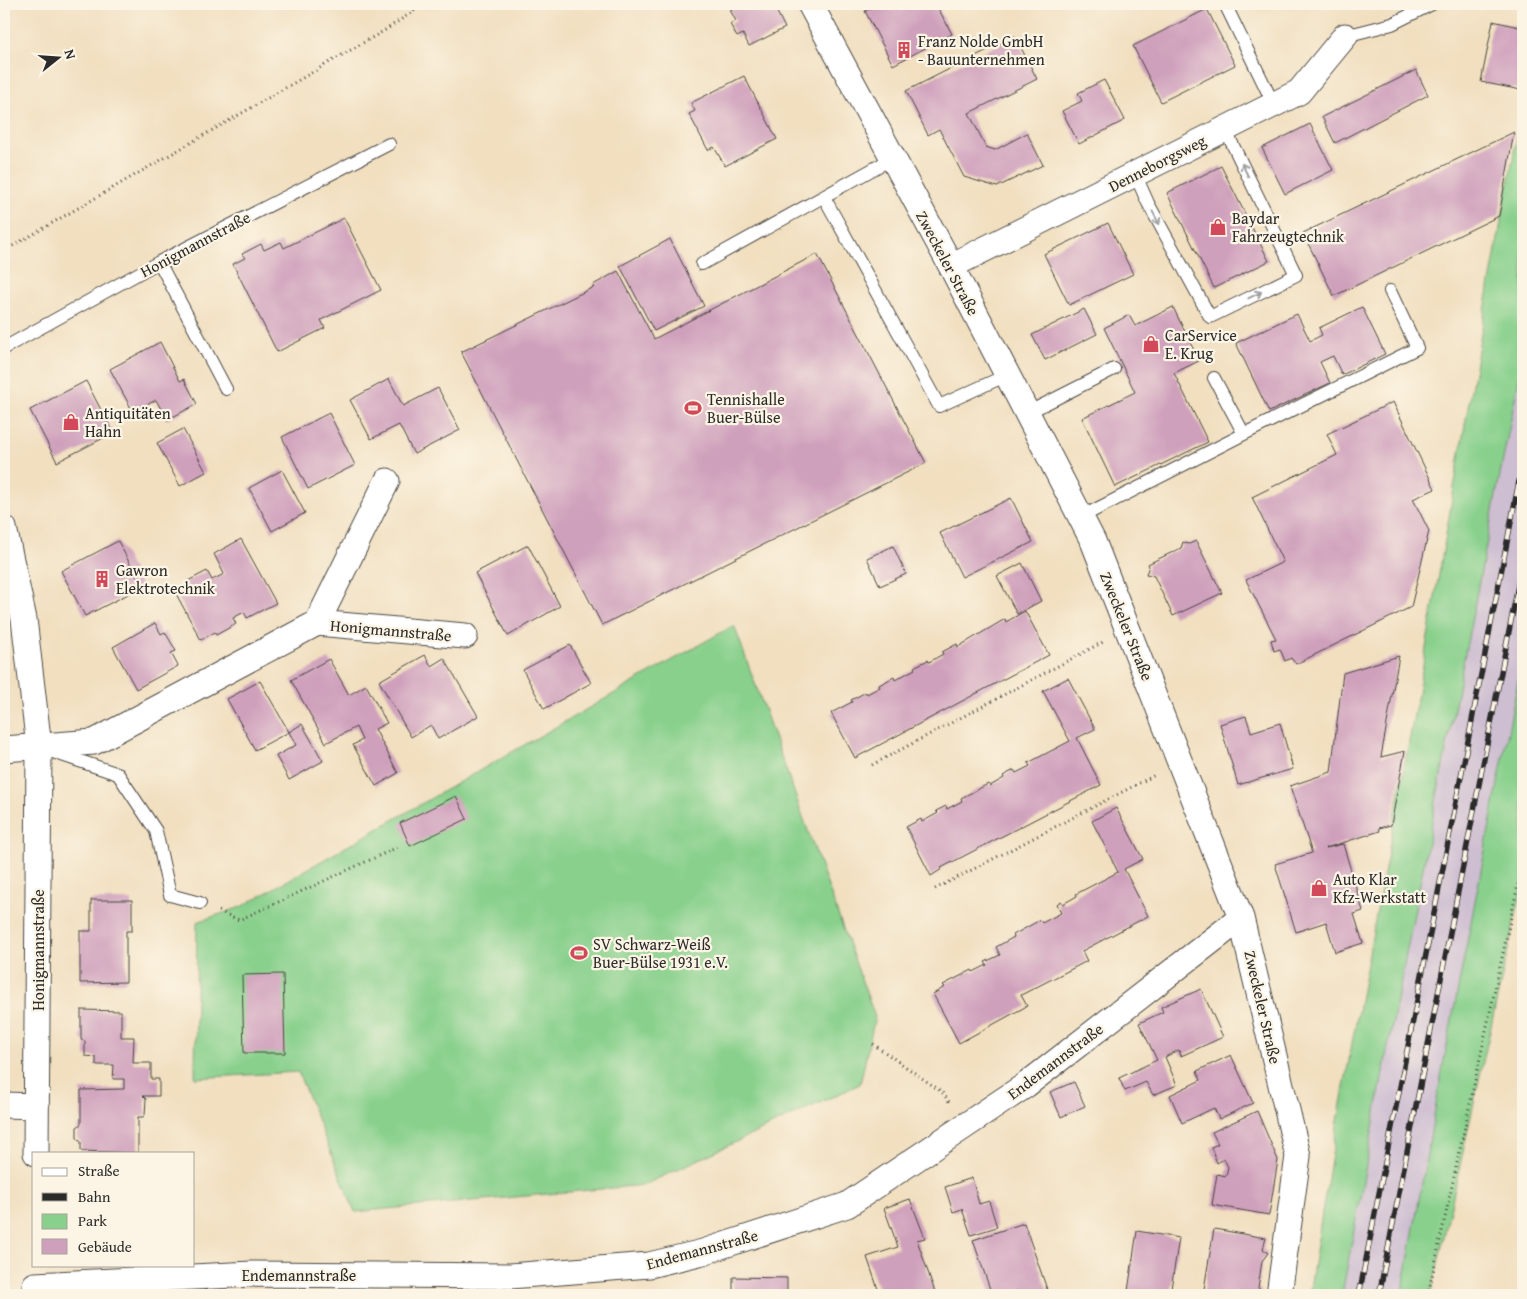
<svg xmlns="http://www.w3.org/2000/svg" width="1527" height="1299" font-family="'Gentium Book Plus',serif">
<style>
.industrial{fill:#cebed1}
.green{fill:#88d08c;stroke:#5a7e5c}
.building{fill:#cfa0bc}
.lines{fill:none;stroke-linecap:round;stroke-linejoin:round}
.service-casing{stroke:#494641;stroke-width:14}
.minor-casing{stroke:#494641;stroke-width:27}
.path{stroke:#494641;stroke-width:3;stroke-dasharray:1 4;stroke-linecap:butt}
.service{stroke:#fff;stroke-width:12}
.minor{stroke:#fff;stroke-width:25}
.rail-casing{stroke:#2b2b2b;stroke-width:5.5}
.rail{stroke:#fcf5e5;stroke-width:4;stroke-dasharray:11;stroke-linecap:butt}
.oneway{stroke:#a0a0a0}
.labels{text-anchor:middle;stroke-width:4.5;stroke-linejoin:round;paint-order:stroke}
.poi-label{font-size:16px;fill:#2b2b2b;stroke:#fcf5e5;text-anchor:start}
.street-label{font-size:16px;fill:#2b2b2b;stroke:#fcf5e5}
</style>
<rect width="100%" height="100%" fill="#fcf5e5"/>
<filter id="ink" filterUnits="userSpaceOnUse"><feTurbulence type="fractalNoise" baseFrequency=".02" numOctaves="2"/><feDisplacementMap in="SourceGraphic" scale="10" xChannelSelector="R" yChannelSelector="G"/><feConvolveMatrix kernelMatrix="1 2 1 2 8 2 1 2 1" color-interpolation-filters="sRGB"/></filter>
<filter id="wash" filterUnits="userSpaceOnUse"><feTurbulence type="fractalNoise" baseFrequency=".0096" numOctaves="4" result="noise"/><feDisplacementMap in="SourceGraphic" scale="20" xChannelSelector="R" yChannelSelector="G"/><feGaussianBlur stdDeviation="1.12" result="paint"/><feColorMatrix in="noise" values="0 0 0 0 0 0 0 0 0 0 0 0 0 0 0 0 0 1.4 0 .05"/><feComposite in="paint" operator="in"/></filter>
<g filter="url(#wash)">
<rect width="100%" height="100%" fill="#f1dfc0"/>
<path class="industrial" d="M1523,357V655L1442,1071L1402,1295H1339Z"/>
<path class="green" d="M1523,106V357L1386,1057L1342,1295H1309C1339,1097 1380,901 1416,704C1452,505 1484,305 1523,106Z
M734,625L875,1017L860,1084L644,1185L355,1212L298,1072L195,1078L197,922L241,907Z
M1523,655V883L1431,1295H1402L1442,1071Z"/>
<g id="blocks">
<path class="building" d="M742,4H773L785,28L749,46L743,34L737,37L730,24L736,21L730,10Z
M880,4H936L952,34L893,65L865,11Z
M1207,9L1235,65L1161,102L1133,46Z
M1493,21L1523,28V78L1521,90L1481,82Z
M1015,36L1037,79L969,113L986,147L995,150L1027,133L1043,165L997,187L964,177L939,129L928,135L906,91Z
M1416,70L1428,95L1335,143L1322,117Z
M744,76L777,139L725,166L714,147L708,150L689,114L695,111L691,103Z
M1104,80L1125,120L1079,144L1062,111L1082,101L1078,93Z
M1310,124L1333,170L1285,194L1262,148Z
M1514,132L1499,216L1334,296L1303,233Z
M1221,166L1269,261L1214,288L1167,193Z
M344,218L381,290L321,320L325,328L277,352L233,264L245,258L242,254L261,244L264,250L281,242L284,248Z
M1108,223L1133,274L1069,305L1044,254Z
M670,239L704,306L654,331L620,266Z
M817,254L926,463L602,625L461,352L594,287L593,285L618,271L654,339Z
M1173,307L1199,361L1174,373L1208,442L1115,487L1082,418L1135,392L1104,328L1129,315L1135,326Z
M1362,307L1385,354L1342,375L1333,356L1320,362L1330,383L1269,412L1236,343L1297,314L1310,341L1322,335L1319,328Z
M1084,309L1097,334L1045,360L1032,335Z
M160,342L180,381L184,379L197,404L167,420L156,400L133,412L110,369Z
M389,379L403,406L438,388L460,430L414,454L399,425L371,439L350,400Z
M86,381L113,433L57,462L30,410Z
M1393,402L1435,489L1413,499L1429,531L1411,607L1296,664L1291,658L1285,661L1280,649L1274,651L1271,640L1276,639L1246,580L1283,562L1252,497L1337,455L1327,434Z
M329,413L355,465L308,489L282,437Z
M183,429L206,472L180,486L157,443Z
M282,470L305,513L272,531L249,488Z
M1011,498L1033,542L962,577L940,533Z
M241,539L276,603L247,618L244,612L233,618L236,624L216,635L215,632L201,640L175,592L187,585L186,582L207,571L212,580L224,574L214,554Z
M118,541L142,587L85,616L61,571Z
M1196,541L1222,593L1173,616L1154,576L1146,574L1149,566L1148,564L1181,548L1183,542L1189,544Z
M528,545L560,606L508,636L475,573Z
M893,546L906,574L880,586L867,558Z
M1022,563L1041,601L1017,614L997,576Z
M1025,611L1049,655L855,758L831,713L852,702L851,700L866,692L867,694L880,687L879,685L894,677L895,680L915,669L914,667L928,660L929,662L943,654L942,652L957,644L958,647L1005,619L1006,622Z
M155,623L161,634L165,632L176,651L171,653L178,666L136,689L113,647Z
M570,645L591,683L544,709L523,670Z
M425,655L431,666L444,658L478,716L438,739L431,725L411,737L379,681Z
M1399,656L1381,757L1405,751L1391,825L1379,828L1380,831L1326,848L1343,844L1363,911L1354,914L1363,943L1335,952L1326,922L1296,932L1275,864L1312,853L1290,786L1331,772L1343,673Z
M329,659L349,695L366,685L387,723L375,729L398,773L376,786L353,745L362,740L356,727L326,743L291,680Z
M1068,678L1095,729L1077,738L1101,785L966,855L941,868L942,869L931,876L906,827L921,819L922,822L938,813L936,811L946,806L947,809L962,801L961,798L988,784L990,786L1004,778L1003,776L1014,770L1016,773L1030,766L1028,763L1070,741L1043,691Z
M260,681L289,732L302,724L323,761L289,780L276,756L296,745L289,732L255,750L227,699Z
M1246,716L1251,732L1280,723L1293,769L1238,785L1220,724Z
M456,796L467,819L410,846L400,823Z
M1116,808L1143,859L1124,869L1148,916L1082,951L1087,961L1021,995L1027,1006L959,1043L933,994L945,987L943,985L972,970L973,972L987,965L985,962L1000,955L996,947L1014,937L1013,935L1040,920L1042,923L1061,913L1057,904L1061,901L1063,904L1077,896L1076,894L1118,872L1092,821Z
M91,900H132V931H126V982L80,983V931H91Z
M283,974L285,1053H244L242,975Z
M1201,989L1223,1037L1181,1056L1179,1050L1165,1057L1177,1085L1153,1095L1146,1082L1125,1091L1119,1078L1157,1060L1139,1023L1163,1012L1161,1007Z
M81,1010L121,1011V1037H134L133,1063H151V1079H159V1096H143L146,1099L145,1115L143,1117H138V1153L81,1151V1142L77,1138V1127L81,1124V1090L124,1089V1079H113L114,1065H96V1057L85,1056V1041L81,1040Z
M1231,1055L1253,1103L1219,1119L1214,1108L1182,1123L1170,1095L1201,1080L1197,1071Z
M1074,1082L1085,1106L1061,1117L1050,1092Z
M1257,1111L1278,1160L1269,1215L1212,1205L1217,1174L1226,1176L1228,1167L1224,1159L1217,1163L1211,1147L1218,1144L1212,1132Z
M972,1178L979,1204L989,1201L997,1227L971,1235L962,1209L953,1212L945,1187Z
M910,1199L925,1238L917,1240L936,1295H880L867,1257L898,1247L884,1208Z
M1024,1223L1049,1295H992L973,1240Z
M1214,1229L1266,1238L1263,1249L1268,1253L1262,1261L1258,1288L1262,1291L1258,1295H1203Z
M1137,1231L1179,1238L1170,1295H1151L1128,1291Z
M733,1277L787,1278V1295H733Z"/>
</g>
</g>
<g filter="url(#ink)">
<use href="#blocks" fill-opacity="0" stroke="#494641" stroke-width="1"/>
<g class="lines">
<g class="service-casing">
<path id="service" d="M1225,4L1274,105
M1345,36L1392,24L1432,4
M1135,174L1148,203L1210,317L1296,275L1225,129
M824,197L939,406L1007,375
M159,262L226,389
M702,264L893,158
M4,348L159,262L389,144
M1027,413L1114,369
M1244,434L1417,348L1390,291
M1081,517L1244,434L1214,378
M53,752L118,774L156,831L170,895L200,903"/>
</g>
<g class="minor-casing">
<path id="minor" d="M810,4L951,266L1093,541L1241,918L1298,1156L1279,1295
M951,266L1299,92L1345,36
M4,528L24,619L39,747L36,1153
M317,623L465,636
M4,749L94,742L317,623L387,481
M4,1105L36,1106
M35,1285L252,1274L510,1276L649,1265L703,1252L847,1205L1026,1085L1241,918"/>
</g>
<path class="path" d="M4,251L387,29L424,4
M872,765L1103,642
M935,889L1155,775
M219,911L239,920L398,847
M873,1044L942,1092L950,1103
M1428,1295L1523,862"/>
<use href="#service" class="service"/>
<use href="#minor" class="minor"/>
<g class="rail-casing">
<path id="rail" d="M1359,1295L1523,461
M1379,1295L1523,560"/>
</g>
<use href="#rail" class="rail"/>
</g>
<defs><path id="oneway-shaft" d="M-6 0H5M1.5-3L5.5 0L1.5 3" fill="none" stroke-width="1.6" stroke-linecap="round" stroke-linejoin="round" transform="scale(1.25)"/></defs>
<g class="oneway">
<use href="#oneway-shaft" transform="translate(1245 170) rotate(-116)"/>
<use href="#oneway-shaft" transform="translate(1156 218) rotate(62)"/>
<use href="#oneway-shaft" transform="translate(1255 295) rotate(-26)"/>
</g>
</g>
<defs>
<g id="building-bare" transform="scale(1.35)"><path d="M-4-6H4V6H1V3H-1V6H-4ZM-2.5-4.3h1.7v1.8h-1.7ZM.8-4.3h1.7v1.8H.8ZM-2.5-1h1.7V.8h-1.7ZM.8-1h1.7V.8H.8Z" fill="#d1495b" stroke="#fcf5e5" stroke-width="2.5" paint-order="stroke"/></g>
<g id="shop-bare" transform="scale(1.35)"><path d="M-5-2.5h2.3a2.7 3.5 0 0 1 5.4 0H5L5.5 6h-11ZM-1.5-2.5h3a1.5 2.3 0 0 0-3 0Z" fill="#d1495b" stroke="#fcf5e5" stroke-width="2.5" paint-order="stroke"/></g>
<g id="stadium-bare" transform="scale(1.35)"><path d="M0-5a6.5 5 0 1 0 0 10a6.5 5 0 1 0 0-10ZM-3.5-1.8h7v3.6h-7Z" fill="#d1495b" stroke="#fcf5e5" stroke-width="2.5" paint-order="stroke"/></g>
</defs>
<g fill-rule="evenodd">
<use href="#building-bare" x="904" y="50"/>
<use href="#shop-bare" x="1218" y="227"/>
<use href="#shop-bare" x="1151" y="344"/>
<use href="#stadium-bare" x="693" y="408"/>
<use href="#shop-bare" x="71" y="422"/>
<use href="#building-bare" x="102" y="579"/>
<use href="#shop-bare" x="1319" y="888"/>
<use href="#stadium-bare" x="579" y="953"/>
</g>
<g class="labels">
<g class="poi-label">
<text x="918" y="47">Franz Nolde GmbH<tspan x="918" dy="18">- Bauunternehmen</tspan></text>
<text x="1232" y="224">Baydar<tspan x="1232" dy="18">Fahrzeugtechnik</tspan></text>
<text x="1165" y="341">CarService<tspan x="1165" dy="18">E. Krug</tspan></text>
<text x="707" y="405">Tennishalle<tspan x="707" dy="18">Buer-Bülse</tspan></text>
<text x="85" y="419">Antiquitäten<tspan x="85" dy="18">Hahn</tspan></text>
<text x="116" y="576">Gawron<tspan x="116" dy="18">Elektrotechnik</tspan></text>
<text x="1333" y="885">Auto Klar<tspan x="1333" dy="18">Kfz-Werkstatt</tspan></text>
<text x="593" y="950">SV Schwarz-Weiß<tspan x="593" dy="18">Buer-Bülse 1931 e.V.</tspan></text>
</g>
<g class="street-label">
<text transform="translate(1157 163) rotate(-27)" y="6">Denneborgsweg</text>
<text transform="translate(195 244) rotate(-28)" y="6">Honigmannstraße</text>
<text transform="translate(948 263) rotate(62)" y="6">Zweckeler Straße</text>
<text transform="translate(1127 626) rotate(68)" y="6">Zweckeler Straße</text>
<text transform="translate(391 630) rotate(5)" y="6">Honigmannstraße</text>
<text transform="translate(38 950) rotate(-90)" y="6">Honigmannstraße</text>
<text transform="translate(1263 1007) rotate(77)" y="6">Zweckeler Straße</text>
<text transform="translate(1055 1061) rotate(-37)" y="6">Endemannstraße</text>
<text transform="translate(702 1249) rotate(-15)" y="6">Endemannstraße</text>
<text x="299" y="1281">Endemannstraße</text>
</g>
</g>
<rect width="1527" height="1299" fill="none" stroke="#fcf5e5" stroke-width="20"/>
<rect x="32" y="1152" width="162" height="115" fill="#fcf5e5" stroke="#a8a49b"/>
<rect x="42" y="1168" width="25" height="8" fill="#ffffff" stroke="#a8a49b"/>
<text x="78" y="1176" font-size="15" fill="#2b2b2b">Straße</text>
<rect x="42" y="1193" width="25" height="8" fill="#2b2b2b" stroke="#a8a49b"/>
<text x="78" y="1202" font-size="15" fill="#2b2b2b">Bahn</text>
<rect x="42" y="1214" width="25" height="15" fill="#88d08c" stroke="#a8a49b"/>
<text x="78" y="1226" font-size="15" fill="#2b2b2b">Park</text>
<rect x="42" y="1239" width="25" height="15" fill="#cfa0bc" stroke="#a8a49b"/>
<text x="78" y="1252" font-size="15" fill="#2b2b2b">Gebäude</text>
<g transform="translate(58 58) rotate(73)" stroke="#fcf5e5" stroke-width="4" paint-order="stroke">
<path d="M0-4L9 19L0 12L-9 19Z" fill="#2b2b2b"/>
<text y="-8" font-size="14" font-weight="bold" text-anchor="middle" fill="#2b2b2b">N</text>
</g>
</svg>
